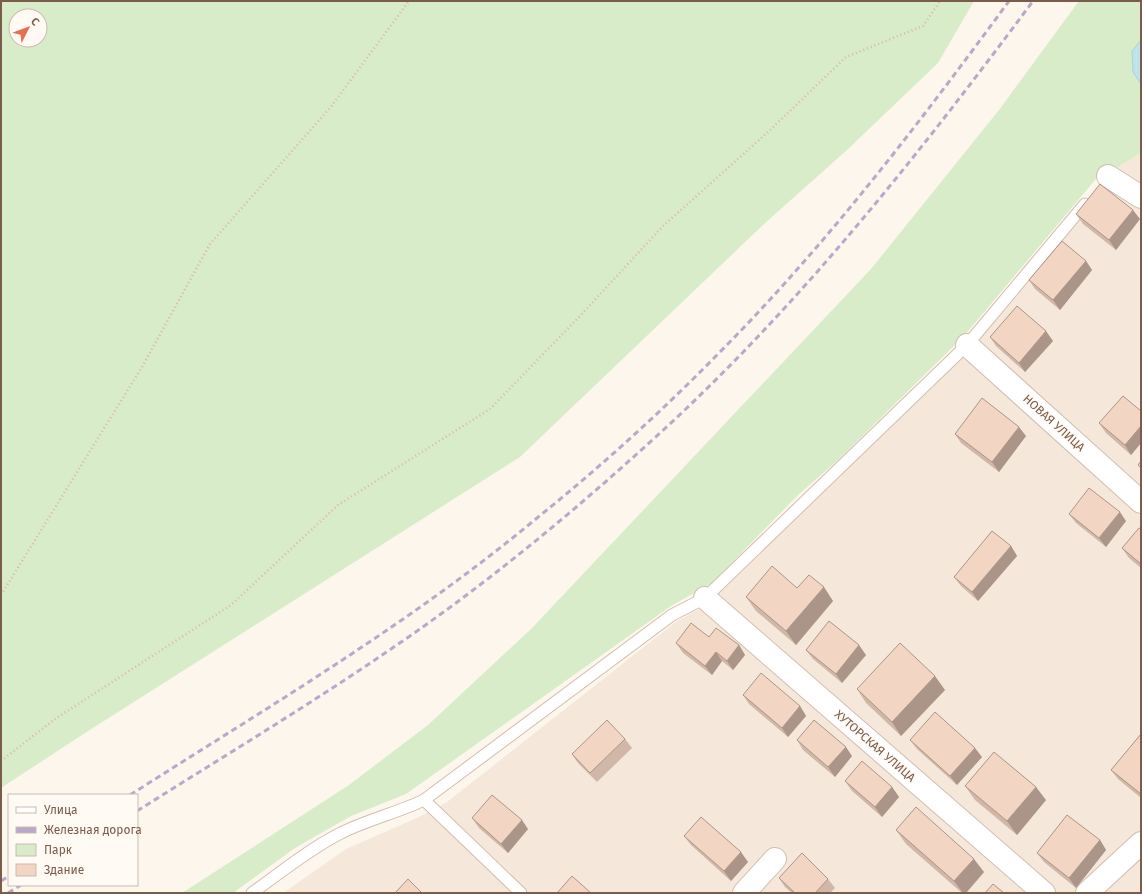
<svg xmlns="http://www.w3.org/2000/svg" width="1142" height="894" font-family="'Fira Sans',sans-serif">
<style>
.residential{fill:#f5e8da}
.green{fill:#d8ecc9;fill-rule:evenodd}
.water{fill:#bfe3e8;stroke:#a5d3da}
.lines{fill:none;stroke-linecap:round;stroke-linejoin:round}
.lane-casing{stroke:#d1beb0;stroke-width:13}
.street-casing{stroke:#d1beb0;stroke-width:24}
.path{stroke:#d9b8a5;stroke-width:2.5;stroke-dasharray:1 3;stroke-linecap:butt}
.lane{stroke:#fff;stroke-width:11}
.street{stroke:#fff;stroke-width:22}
.rail{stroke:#b9a8c9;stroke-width:3;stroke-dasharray:6 4;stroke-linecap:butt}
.wall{fill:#d1b7a8}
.shaded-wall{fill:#aa9588}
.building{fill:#f3d5c3;stroke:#aa9588}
.labels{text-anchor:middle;stroke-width:3;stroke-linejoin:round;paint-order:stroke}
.street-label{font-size:12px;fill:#7a5c4d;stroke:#fffaf3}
</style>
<rect width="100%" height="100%" fill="#fdf6ec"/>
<path class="residential" d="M1141,153V190L1114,172L1118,167Z
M1109,181L1141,202V496L973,344Z
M968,351L1141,506V837L1080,893H1054L714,597Z
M705,606L1036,893H283L346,849L417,818L447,802L677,621Z
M1141,849V893H1093Z"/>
<path class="green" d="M1,1H974L938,63L847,150L764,224L520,457L85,733L1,788ZM16,16H40V40H16Z
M1079,1H1141V40L1132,51L1133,72L1141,84V153L1118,167L1114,172L1106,167L964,336L838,460L798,495L712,583L671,606L406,794L351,816L295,848L233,893H182L349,785L428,725L532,628L871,269L999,110Z"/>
<path class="water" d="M1141,40V84L1133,72L1132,51Z"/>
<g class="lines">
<g class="lane-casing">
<path id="lane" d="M424,800L521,893
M252,893C280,873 308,850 339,834C366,820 397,813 424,800L672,615L705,598L967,345L1085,204"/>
</g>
<g class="street-casing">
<path id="street" d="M1108,176L1141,197
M967,345L1141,502
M705,598L1044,893
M744,893L775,859
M1087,893L1141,843"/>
</g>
<path class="path" d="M1,595L142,367L210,244L330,108L409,1
M1,761L55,719L231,605L338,505L490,409L580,316L662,227L768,132L846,57L923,26L940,1"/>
<use href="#lane" class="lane"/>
<use href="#street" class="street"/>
<path class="rail" d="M130,795C268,707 411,623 537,518C599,468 659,414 715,357C824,248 918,125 1009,1
M137,811C240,746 346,683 445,611C512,562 577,508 639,452C789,319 914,161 1033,1
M1,881L9,876
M8,893L21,885"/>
</g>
<path class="wall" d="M1076,214L1140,219L1116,250L1083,224Z
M1086,261L1092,270L1060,310L1035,289L1029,280Z
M990,337L1053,341L1025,372L996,346Z
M1141,411V443L1131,455L1106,433L1099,423Z
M955,434L1026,436L999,472L961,443Z
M1069,514L1126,521L1106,547L1076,523Z
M1141,529V568L1129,558L1122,548Z
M1011,546L1017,556L978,601L961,586L954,577Z
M797,588L833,601L796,645L756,611L746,597Z
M709,637L739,645L745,655L733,670L722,661L712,675L683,653L676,643Z
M806,650L866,655L842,683L813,659Z
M857,689L945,690L901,736L866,703Z
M743,695L800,706L806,716L788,737L749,704Z
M1141,734V798L1118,779L1111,770Z
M625,739L632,748L597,782L578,763L572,754Z
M797,740L852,756L835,777L803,750Z
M910,740L982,757L957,785L917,749Z
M845,781L892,787L899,797L882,817L852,791Z
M965,786L1046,800L1017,835L975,800Z
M472,818L528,829L508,853L479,828Z
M896,830L984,872L966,893H962L906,844Z
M684,836L748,862L731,881L691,845Z
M1100,840L1106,850L1076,888L1044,862L1037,853Z
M779,878L828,879L835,888L830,893H792L785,887Z"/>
<path class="shaded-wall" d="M1133,210L1140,219L1116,250L1109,240Z
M1086,261L1092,270L1060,310L1053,300Z
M1046,331L1053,341L1025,372L1019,363Z
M1141,426V443L1131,455L1125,445Z
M1019,427L1026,436L999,472L992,462Z
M1120,512L1126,521L1106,547L1099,538Z
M1011,546L1017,556L978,601L972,592Z
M824,587L833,601L796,645L786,631Z
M739,645L745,655L733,670L727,661Z
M859,645L866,655L842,683L836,674Z
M716,652L722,661L712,675L705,666Z
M935,676L945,690L901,736L892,722Z
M800,706L806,716L788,737L782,728Z
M846,747L852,756L835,777L828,767Z
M975,748L982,757L957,785L950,776Z
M892,787L899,797L882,817L875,807Z
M1036,787L1046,800L1017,835L1007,821Z
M522,820L528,829L508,853L501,844Z
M1100,840L1106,850L1076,888L1069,878Z
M741,852L748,862L731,881L724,871Z
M974,859L984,872L966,893H963L954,881Z"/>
<path class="building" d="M1100,184L1133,210L1109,240L1076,214Z
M1062,241L1086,261L1053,300L1029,280Z
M1017,306L1046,331L1019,363L990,337Z
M1123,396L1141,411V426L1125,445L1099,423Z
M982,398L1019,427L992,462L955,434Z
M1141,461V468L1138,465Z
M1089,488L1120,512L1099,538L1069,514Z
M1139,528L1141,529V564L1122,548Z
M992,531L1011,546L972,592L954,577Z
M772,566L797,588L809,575L824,587L786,631L746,597Z
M829,621L859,645L836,674L806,650Z
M691,623L709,637L716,628L739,645L727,661L716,652L705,666L676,643Z
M900,643L935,676L892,722L857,689Z
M761,673L800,706L782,728L743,695Z
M935,712L975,748L950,776L910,740Z
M607,720L625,739L590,773L572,754Z
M814,720L846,747L828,767L797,740Z
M1141,734V794L1111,770Z
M994,752L1036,787L1007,821L965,786Z
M862,761L892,787L875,807L845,781Z
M492,795L522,820L501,844L472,818Z
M916,807L974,859L954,881L896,830Z
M1067,815L1100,840L1069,878L1037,853Z
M701,817L741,852L724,871L684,836Z
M802,853L828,879L815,893H795L779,878Z
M572,876L591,893H557Z
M408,879L422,893H395Z
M993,884L1004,893H985Z"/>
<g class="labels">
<g class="street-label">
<text transform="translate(1054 423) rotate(42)" y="4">НОВАЯ УЛИЦА</text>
<text transform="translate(875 746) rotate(41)" y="4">ХУТОРСКАЯ УЛИЦА</text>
</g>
</g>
<rect width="1142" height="894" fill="none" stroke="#7a5c4d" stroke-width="4"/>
<rect x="8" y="794" width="130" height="92" fill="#fffaf3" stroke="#cabbb1"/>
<rect x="16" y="807" width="20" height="6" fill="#ffffff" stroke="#cabbb1"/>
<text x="44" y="814" font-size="12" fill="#7a5c4d">Улица</text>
<rect x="16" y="827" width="20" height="6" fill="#b9a8c9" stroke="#cabbb1"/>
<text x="44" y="834" font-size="12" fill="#7a5c4d">Железная дорога</text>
<rect x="16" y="844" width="20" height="12" fill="#d8ecc9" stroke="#cabbb1"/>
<text x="44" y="854" font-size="12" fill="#7a5c4d">Парк</text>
<rect x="16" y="864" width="20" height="12" fill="#f3d5c3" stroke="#cabbb1"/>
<text x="44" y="874" font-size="12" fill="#7a5c4d">Здание</text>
<g transform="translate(28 28) rotate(48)"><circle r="19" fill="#fffaf3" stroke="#cabbb1"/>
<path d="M0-3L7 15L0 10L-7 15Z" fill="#e76f51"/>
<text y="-6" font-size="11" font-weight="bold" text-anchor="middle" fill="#7a5c4d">С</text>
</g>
</svg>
